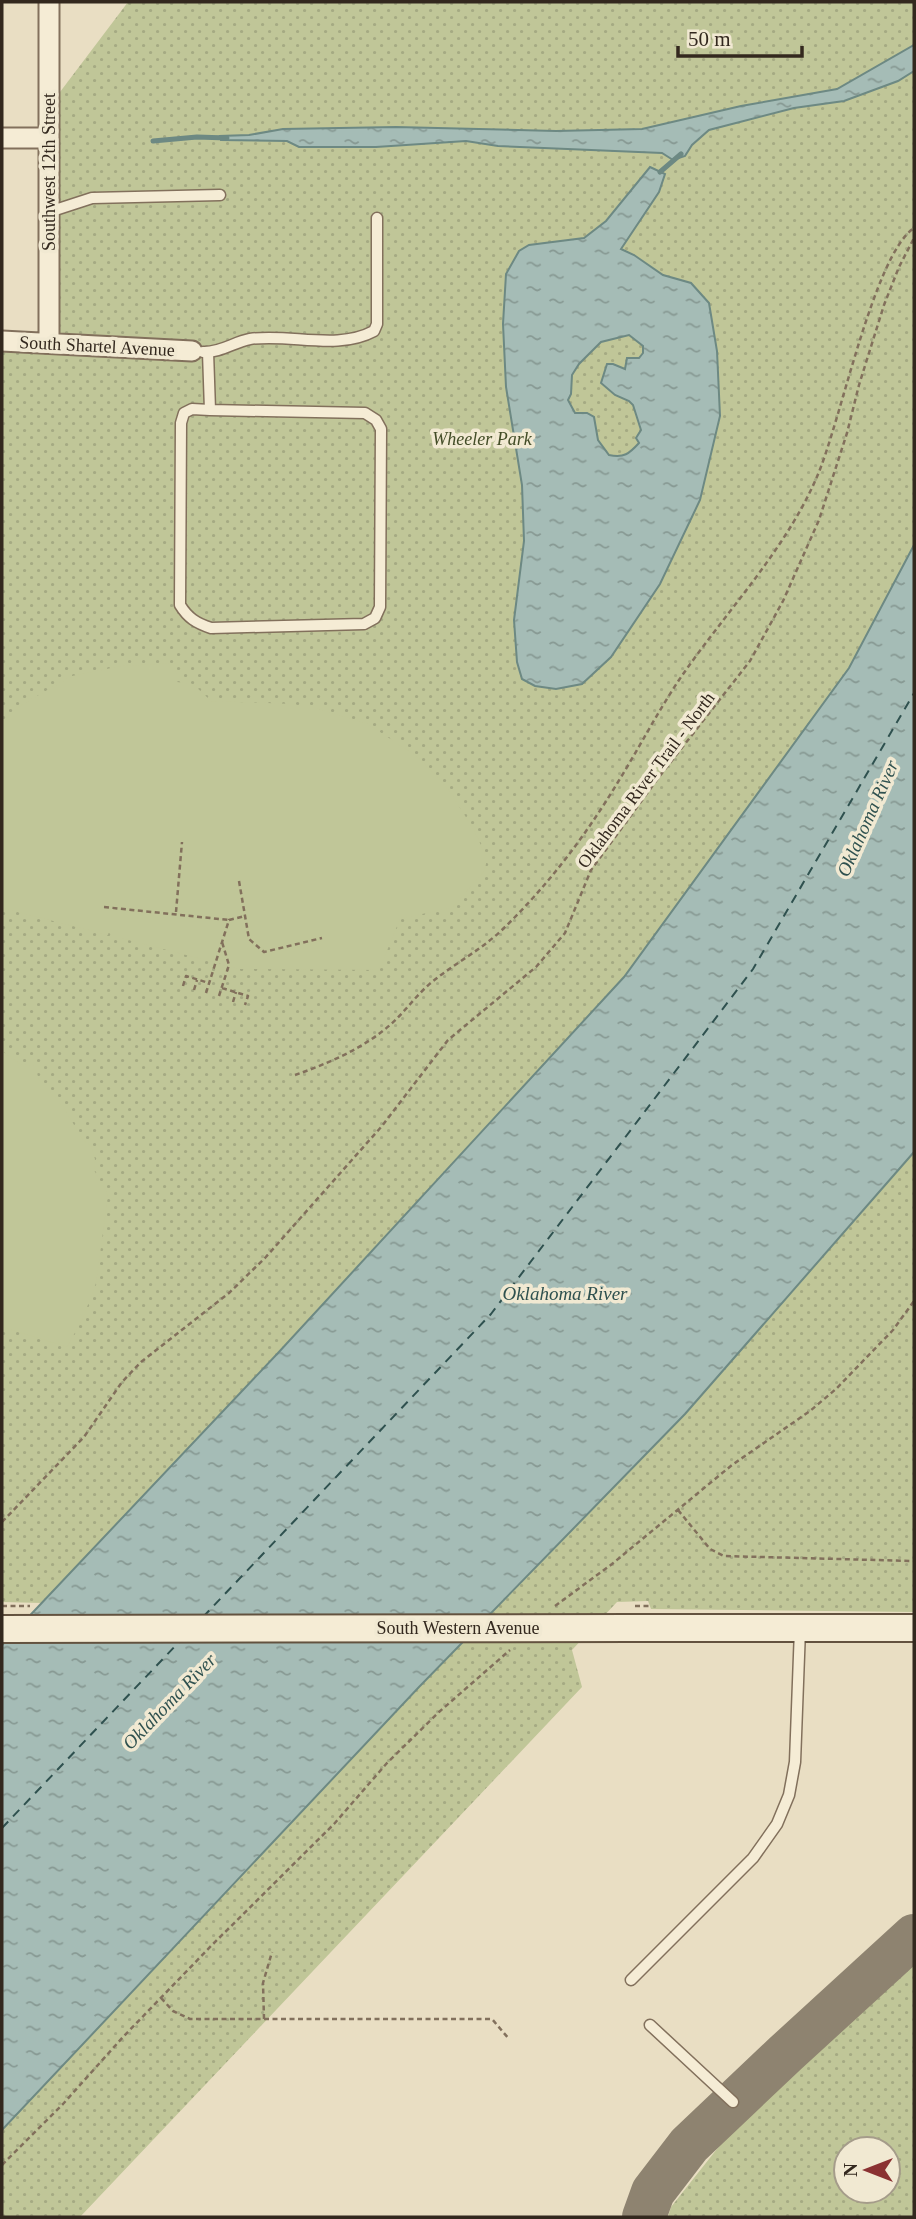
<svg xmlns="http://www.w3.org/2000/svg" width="916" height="2219" font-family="Georgia,serif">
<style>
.green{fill:url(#green-dots);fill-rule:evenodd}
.pitch{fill:#c0c698}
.water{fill:url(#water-ripples);stroke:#6d8983;stroke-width:2;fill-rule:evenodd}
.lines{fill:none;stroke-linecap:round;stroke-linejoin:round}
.stream{stroke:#6d8983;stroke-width:5}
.ferry{stroke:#2f514f;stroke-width:2;stroke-dasharray:9 7;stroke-linecap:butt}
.taxiway{stroke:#8e8370;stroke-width:44}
.lane-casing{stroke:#82705c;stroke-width:13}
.street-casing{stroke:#82705c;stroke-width:23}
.secondary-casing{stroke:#63523f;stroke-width:30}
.path{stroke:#82705c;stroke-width:2.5;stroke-dasharray:5 3.5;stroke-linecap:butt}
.lane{stroke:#f5ecd5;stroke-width:10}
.street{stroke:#f5ecd5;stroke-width:19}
.secondary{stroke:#f5ecd5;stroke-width:26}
.secondary-bridge-casing{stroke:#63523f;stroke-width:30;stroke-linecap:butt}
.path-bridge{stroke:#82705c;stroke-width:2.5;stroke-dasharray:5 3.5;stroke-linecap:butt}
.secondary-bridge{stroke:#f5ecd5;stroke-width:26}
.labels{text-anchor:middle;stroke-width:7;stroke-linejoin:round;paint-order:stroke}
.street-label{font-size:18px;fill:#33281e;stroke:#f1e9d2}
.park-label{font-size:18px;font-style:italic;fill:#434d27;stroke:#f1e9d2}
.water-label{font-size:19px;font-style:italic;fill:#2f514f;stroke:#f1e9d2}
</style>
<defs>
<pattern id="green-dots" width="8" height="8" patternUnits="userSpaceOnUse" patternTransform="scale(1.75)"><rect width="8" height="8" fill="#c0c698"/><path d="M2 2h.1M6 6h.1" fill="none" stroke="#a5aa83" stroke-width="1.8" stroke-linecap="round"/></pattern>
<pattern id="water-ripples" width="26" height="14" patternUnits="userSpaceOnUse" patternTransform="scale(1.75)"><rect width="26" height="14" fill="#a5bcb6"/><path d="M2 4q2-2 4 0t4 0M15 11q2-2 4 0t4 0" fill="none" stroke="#879993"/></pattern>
</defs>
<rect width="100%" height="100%" fill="#e9dec3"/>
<path class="green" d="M128,2H914V1612L651,1609L648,1601L617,1602L572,1650L582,1687L80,2217H2V1645L42,1603L2,1602V351L59,353L60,92Z
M914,1955V2217H668L671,2207L755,2101ZM846,2149H888V2191H846Z"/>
<path class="pitch" d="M175,663L177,682L193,684L211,701L292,704L316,708L366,723L415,755L436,775L450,792L474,830L486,856V864L484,871L453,907L400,919L379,970L240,969L117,937V933L109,931L108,935L2,908V722L23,704L72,676L121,666Z
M2,1051L20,1064L36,1066L38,1078L64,1108L83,1140L91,1146L95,1159L94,1170L108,1195L96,1283L83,1318L67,1347L2,1327Z"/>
<path class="water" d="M914,45V71L898,81L844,101L794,108L709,130L692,145L685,156L673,160L662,153L498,146L466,141L376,147H299L287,141L221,140L220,136L249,135L283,129L396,127L556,131L642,129L741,106L837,89Z
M650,167L665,174L659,192L621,249L634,255L663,275L691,283L709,303L717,351L720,416L700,500L660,584L611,657L582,684L556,689L535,686L522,679L517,662L514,620L524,541L522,485L506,387L503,324L506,274L519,251L529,245L584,238L606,221ZM629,335L643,346V353L639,358H627L625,369L613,364H607L601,383L615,395L629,401L633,405L641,430L636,438L639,443C629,454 624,458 609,455L598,440L594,417L587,413H575L568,400L571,394L572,375L579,364L601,342Z
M914,545V1152L685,1414L419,1687L2,2130V1645L278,1353L624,977L849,668Z"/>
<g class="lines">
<path class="stream" d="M153,141L197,137L227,138
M660,172L681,154"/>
<path class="ferry" d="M203,1617L491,1314L753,969L914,693
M2,1828L180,1641"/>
<path class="taxiway" d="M644,2217L653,2192L689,2145L785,2054L914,1936"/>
<g class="lane-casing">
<path id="lane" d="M49,212L92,198L220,195
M203,352C220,353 234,342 250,339C290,333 337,351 374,331L377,324V218
M208,352L210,410L192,409L184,413L181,423L180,605C188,618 196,623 211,628L364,624L375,618L380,607L381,429L376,420L365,413L210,410
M631,1980L753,1858L777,1824L789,1795L795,1762L800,1629
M650,2025L733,2102"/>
</g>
<g class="street-casing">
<path id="street" d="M2,138H49
M2,341L192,351
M49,342V2"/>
</g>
<g class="secondary-casing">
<path id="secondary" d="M631,1628H914"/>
</g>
<path class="path" d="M239,881L249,939L264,952L322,938
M104,907L229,920
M176,912L182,842
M183,986L186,976L209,983
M222,988L248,996L245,1005
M194,990L197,980
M206,993L229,920L245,916
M219,996L229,965L222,942
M233,1002L236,992
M295,1075C327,1064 364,1048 390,1025C405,1012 416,995 432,982C455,963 483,949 505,927C549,884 586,835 618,782C639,748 657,713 679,680C724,614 784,552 816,479C840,426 873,256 914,228
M678,1510L710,1549L724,1556L914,1561
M2,1522L84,1437L122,1382L141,1362L229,1293L265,1258L382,1126L448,1040L536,967L565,933L591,870L659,777L750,661L783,601L819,520L847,433L859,385L884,305L899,267L914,238
M555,1606L612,1564L732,1465L810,1411L836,1389L893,1330L914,1301
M161,1998L173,2011L190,2019H492L509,2039
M264,2019L263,1983L272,1952
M2,2165L63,2104L123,2037L211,1946L334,1824L387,1763L439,1712L510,1650"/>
<use href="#lane" class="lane"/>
<use href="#street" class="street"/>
<use href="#secondary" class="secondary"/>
<g class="secondary-bridge-casing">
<path id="secondary-bridge" d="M2,1629L631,1628"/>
</g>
<path class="path-bridge" d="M2,1606H30
M635,1606H649"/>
<use href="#secondary-bridge" class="secondary-bridge"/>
</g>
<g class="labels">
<g class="street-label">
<text transform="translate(49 172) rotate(-90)" y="6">Southwest 12th Street</text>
<text transform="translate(97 346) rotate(3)" y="6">South Shartel Avenue</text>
<text transform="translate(646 780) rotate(-53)" y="6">Oklahoma River Trail - North</text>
<text x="458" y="1634">South Western Avenue</text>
</g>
<g class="park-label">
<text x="482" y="445">Wheeler Park</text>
</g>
<g class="water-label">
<text transform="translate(867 818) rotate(-66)" y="7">Oklahoma River</text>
<text x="565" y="1300">Oklahoma River</text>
<text transform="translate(169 1701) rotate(-46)" y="7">Oklahoma River</text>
</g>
</g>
<rect width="916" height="2219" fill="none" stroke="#33281e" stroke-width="7"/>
<g transform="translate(867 2170) rotate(270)"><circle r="33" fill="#f1e9d2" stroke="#a59c8a" stroke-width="2"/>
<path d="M0-5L12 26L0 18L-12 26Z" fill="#8b3232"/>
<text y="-10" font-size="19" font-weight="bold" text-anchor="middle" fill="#33281e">N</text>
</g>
<path d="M678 46v10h124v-10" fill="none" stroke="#33281e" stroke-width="3.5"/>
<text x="688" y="46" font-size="21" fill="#33281e" stroke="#f1e9d2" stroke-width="5" paint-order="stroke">50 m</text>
</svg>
